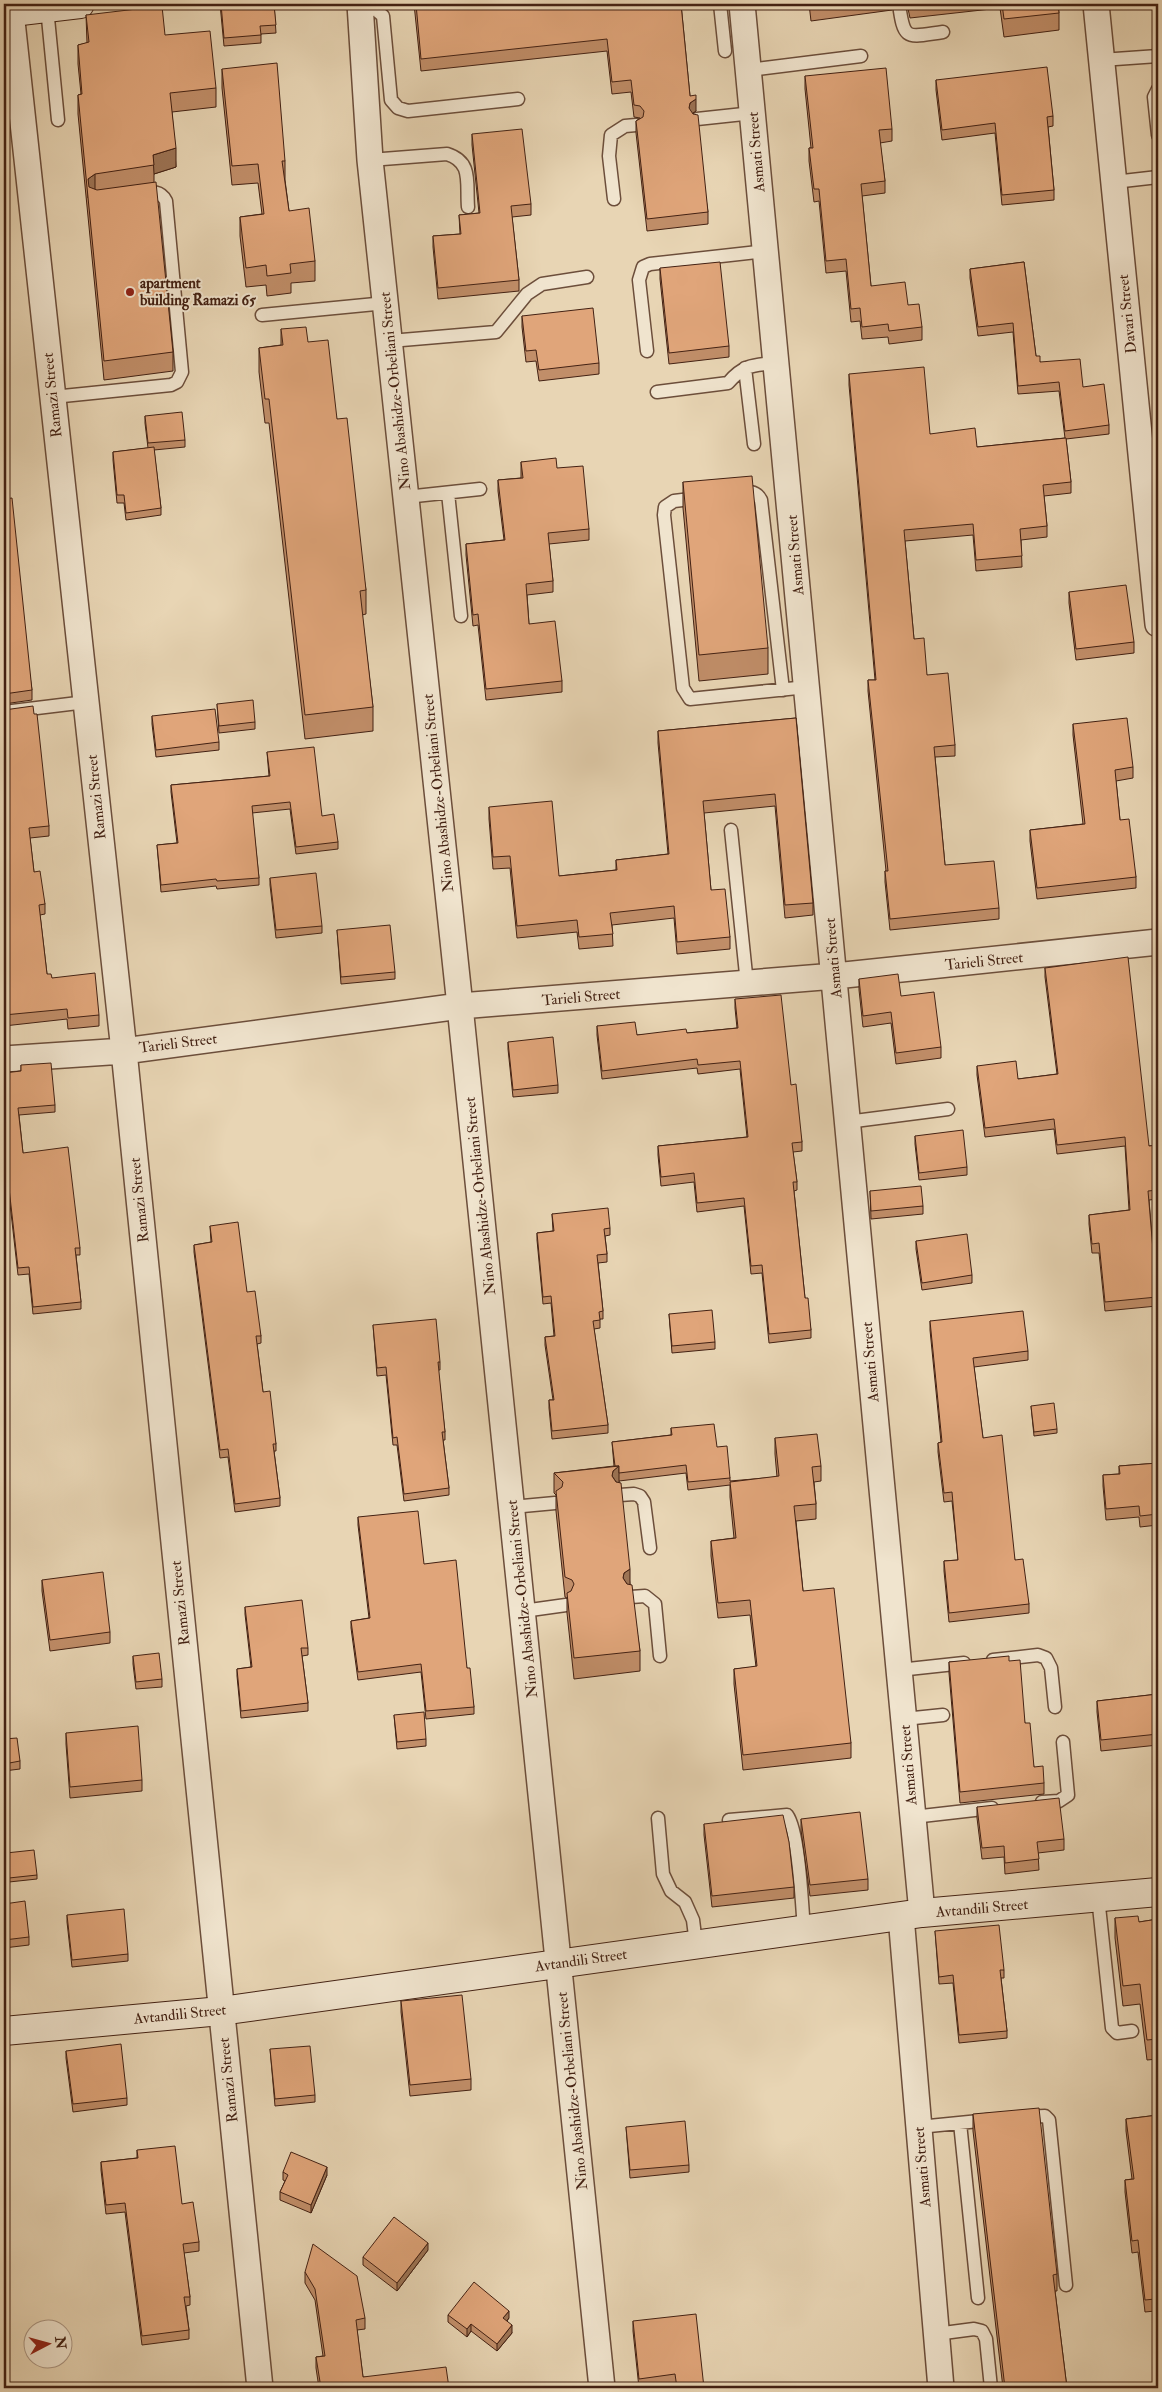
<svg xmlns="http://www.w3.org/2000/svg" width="1162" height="2392" font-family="'IM FELL Double Pica',serif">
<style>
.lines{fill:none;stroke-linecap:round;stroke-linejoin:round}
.lane-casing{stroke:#6c4e3b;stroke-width:15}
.street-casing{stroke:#6c4e3b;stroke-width:28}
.secondary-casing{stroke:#432113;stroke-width:30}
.lane{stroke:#f0e4ce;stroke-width:12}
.street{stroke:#f0e4ce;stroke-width:25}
.secondary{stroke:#f0e4ce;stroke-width:28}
.wall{fill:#c18e69;stroke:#432113}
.shaded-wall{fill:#9d7455;stroke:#432113}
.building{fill:#e0a57a;stroke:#432113}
.poi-dot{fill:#8f2418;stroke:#f0e4ce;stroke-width:2}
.labels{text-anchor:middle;stroke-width:4;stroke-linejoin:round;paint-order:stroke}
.street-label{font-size:15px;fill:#432113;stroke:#f0e4ce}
.poi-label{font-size:15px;font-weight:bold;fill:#432113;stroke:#f0e4ce;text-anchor:start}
</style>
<rect width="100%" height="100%" fill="#e8d5b4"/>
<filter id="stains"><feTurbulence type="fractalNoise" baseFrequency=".004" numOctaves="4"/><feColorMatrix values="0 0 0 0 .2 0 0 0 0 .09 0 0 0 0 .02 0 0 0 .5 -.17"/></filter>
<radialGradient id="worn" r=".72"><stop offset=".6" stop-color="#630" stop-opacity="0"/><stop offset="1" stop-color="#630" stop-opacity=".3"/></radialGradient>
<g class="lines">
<g class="lane-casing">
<path id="lane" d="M720,4L725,51
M899,4C904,42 907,37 943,32
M47,8L58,120
M360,9L376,10L383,16L391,100L398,108L408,111L518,99
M1101,60L1158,56
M749,70L861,56
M1158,89L1154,97L1158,135
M697,119L753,113
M370,160L447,154C473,162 466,183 468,207
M1114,182L1158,177
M614,199L609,156L611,135L625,126L636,125
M262,315L386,303
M390,341L496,332L527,294L542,284L587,277
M647,351L639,280L643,267L650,264L766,251
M745,368L754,444
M657,392L728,383C743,365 753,365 776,363
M53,397L171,385L177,382L182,372L166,201C160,190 152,192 141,194
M448,493L461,616
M736,494C746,492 755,489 761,500L783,690
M406,497L480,489
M699,498L674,501L665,507L664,515L683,688L690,699L807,687
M4,712L86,702
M731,830L747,984
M847,1122L948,1109
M620,1495L634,1494L640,1496L644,1502L650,1548
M512,1507L555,1503
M631,1597L645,1596L655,1604L660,1656
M523,1611L566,1605
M993,1660L1038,1655L1046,1658L1051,1668L1055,1707
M899,1670L964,1663
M904,1719L943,1715
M1042,1802L1059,1801L1068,1795L1063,1742
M913,1817L992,1808
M658,1818L663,1874L671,1891L685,1902L693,1920L696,1944
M729,1820L787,1815C799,1831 802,1906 804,1930
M1098,1897L1112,2028L1117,2033L1132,2031
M1023,2117L1045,2116L1049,2120L1066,2285
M960,2123L978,2298
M919,2127L989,2120
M936,2334L974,2329L982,2331L986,2339L991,2388"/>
</g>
<g class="street-casing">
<path id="street" d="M360,4L370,160L460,1006L602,2388
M742,4L922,1913
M1096,4L1158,624
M11,12L124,1051L260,2388
M4,1059L124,1051L460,1006L835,976L1158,942
M901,1916L941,2388"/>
</g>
<g class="secondary-casing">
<path id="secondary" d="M4,13L80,4
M4,2031L221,2011L922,1913L1158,1892"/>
</g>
<use href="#lane" class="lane"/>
<use href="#street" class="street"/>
<use href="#secondary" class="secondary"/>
</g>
<path class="wall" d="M220,4H274L276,33L261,34V43L224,46Z
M414,4H681L690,96L696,111L693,113L708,212V224L647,231L636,133V121L640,118L634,117L631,92L612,94L607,51L421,71Z
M809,4H892V10L811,21Z
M907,4H1058L1059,13V30L1004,37L1000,8L910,18Z
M86,15L165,35L216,88V107L172,112L176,167L154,174V182L173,352V371L104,380L78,114V95L81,94L78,64V45L87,43Z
M222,69L285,161V180L289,211L315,261V281L291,283V293L267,296L266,285L246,287L240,236V217L262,214L258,183L232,185L222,88Z
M805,76L892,129V141L880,143L885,181V193L862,196L871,286L908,305L922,327V340L889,344L888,337L862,339L860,321L851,322L846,271L826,273L819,201L814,202L809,161V148H811L805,89Z
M936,80L1053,116V126L1048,127L1054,190V200L1002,205L995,133L942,140L936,90Z
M472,134L531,204V215L512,217L519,280V291L438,299L433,247V236L460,234L459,215L479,213L472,145Z
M1024,262L1036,356L1040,362L1083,387L1109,425V434L1066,439L1071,482V493L1044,496L1047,526V537L1021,540L1022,567L976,571L973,535L905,541L914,639L927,675L955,745V756L935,757L945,865L999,908V919L890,930L885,882V871H886L868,691V680H875L849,385V374L930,434L977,447L1065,438L1059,391L1018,394L1013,332L978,336L970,278V269Z
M660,268L729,346V357L669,364L660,279Z
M522,316L599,363V374L539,381L536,361L526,362L522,327Z
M281,329L308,342L337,419L366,590V614L362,615L373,707V731L305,739L269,423H265L259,372V348L281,345Z
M145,416L185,440V447L154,450L161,508V515L126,520L124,503H117L113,460V452L148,448L145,423Z
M521,462L557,468L589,529V540L549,544L553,581V592L527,595L529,624L562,681V692L486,700L478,625L473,626L466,555V544L504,540L498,491V480L521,478Z
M683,482L768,648V674L699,681L683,508Z
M4,499L32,690V700L4,704Z
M1069,592L1134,642V653L1076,660L1069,603Z
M217,704L255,722V729L219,733Z
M4,710L49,826V836L30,838L34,872L45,904V914L40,915L47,974L99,1015V1026L68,1029L67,1019L4,1026Z
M152,716L219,742V750L156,757L152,724Z
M796,718L813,903V915L785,918L775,806L704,813L711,890L730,937V949L677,954L674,918L612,925L613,946L579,949L577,932L517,938L510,868L493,869L489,819V807L559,876L616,870V860L668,854L658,743V731Z
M1073,724L1133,767V778L1116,781L1120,820L1136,877V888L1037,899L1030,841V830L1083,824L1073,735Z
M267,752L322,816L338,842V849L296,854L290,809L252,813L259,878V885L217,889L216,886L161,892L157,845L177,843L171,792V785L269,776Z
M270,878L322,926V933L276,938L270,885Z
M337,930L395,972V979L341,984Z
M1045,968L1149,1146L1158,1145V1199L1149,1200L1157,1297V1306L1105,1311L1099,1253H1092L1089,1224V1215L1129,1210L1125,1146L1057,1154L1054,1129L985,1137L977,1075V1066L1018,1079L1057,1074L1045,977Z
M859,979L941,1047V1058L896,1064L891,1023L863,1027L859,990Z
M735,999L791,1085L802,1142V1151L793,1152L797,1182V1190L794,1191L805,1298L811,1330V1338L769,1343L762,1273L751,1274L744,1206L697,1212L694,1182L661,1186L658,1155V1146L747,1137L740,1069L698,1074L697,1068L602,1079L597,1035V1026L637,1035L687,1033L737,1028L735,1008Z
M508,1042L558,1085V1093L513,1097L508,1049Z
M21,1065L55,1105V1112L19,1115L23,1153L80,1248V1255H76L81,1302V1309L33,1314L29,1274L18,1275L9,1195H6L4,1175V1073L21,1071Z
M915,1136L967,1167V1175L919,1180L915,1144Z
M870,1191L923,1206V1214L871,1219Z
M552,1214L610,1228V1235L605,1236L607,1254V1262L598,1263L603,1311V1319H600V1328L594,1329L608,1425V1433L552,1439L549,1408V1400H553L545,1345V1337L554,1336L551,1303L543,1304L537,1240V1233L553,1231Z
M210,1226L247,1292L261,1336V1343L257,1344L263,1392L276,1444V1451H274L280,1498V1506L235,1512L228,1457L220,1458L194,1252V1245L211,1242Z
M916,1241L972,1275V1283L922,1290L916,1249Z
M669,1314L715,1342V1349L672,1353Z
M930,1321L1028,1351V1360L974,1367L983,1438L1015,1560L1029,1604V1613L949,1622L944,1571V1561L958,1560L952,1501L944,1502L938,1452V1443L941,1442L930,1330Z
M373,1325L440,1362V1370H438L445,1432V1440H443L449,1488V1495L404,1501L397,1445H393L386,1375L377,1376Z
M1031,1406L1057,1429V1433L1034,1436Z
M671,1428L717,1447L730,1478V1481L777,1477L775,1454V1438L821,1466V1481L814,1482L816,1504V1519L796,1521L803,1591L851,1743V1758L743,1770L734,1684V1669L756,1667L750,1615L718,1618L711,1556V1541L734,1538L730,1497V1485L688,1490L686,1473L619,1481L630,1585L640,1651V1671L574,1679L567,1613V1598L565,1597L556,1511V1495L554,1493V1473L614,1466L612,1442L671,1435Z
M1158,1463V1525L1140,1527L1139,1517L1106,1520L1103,1486V1475L1119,1474V1466Z
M358,1517L424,1564L467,1668L474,1707V1714L426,1719L421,1672L358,1680L351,1628V1621L369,1618L358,1525Z
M42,1580L110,1632V1643L50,1651L42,1591Z
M245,1607L308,1648V1655L302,1656L308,1703V1711L241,1718L237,1676V1669L251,1667L245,1614Z
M133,1656L162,1679V1687L136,1689L133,1664Z
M1009,1661L1025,1723L1034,1767L1044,1783V1794L960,1803L949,1673V1662Z
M1158,1694V1745L1101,1751L1097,1712V1701Z
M394,1715L426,1739V1746L397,1749Z
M66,1733L142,1780V1791L70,1798L66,1744Z
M4,1739L20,1761V1769L4,1771Z
M977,1807L1064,1839V1850L1038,1853L1039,1870L1005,1874L1004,1857L982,1859L977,1818Z
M801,1819L868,1879V1890L810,1896L801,1830Z
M704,1824L794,1887V1898L712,1907L704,1835Z
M6,1853L37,1875V1879L9,1882Z
M4,1904L29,1937V1945L4,1948Z
M67,1915L128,1954V1961L72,1967L67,1922Z
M1115,1918L1139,1922L1158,1919V2059L1147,2060L1140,2004L1123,2006L1115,1938Z
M935,1931L1004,1970V1978H1001L1007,2031V2038L959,2043L953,1983L939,1984Z
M401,2001L471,2079V2090L410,2096L401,2012Z
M270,2049L315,2095V2102L275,2106Z
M66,2051L127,2098V2105L73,2112L66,2058Z
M973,2114L1057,2274V2291H1055L1067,2388H1003L973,2131Z
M1158,2115V2338L1155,2311L1145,2312L1138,2252L1132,2253L1125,2192V2180L1132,2179L1126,2131V2119Z
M626,2127L689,2165V2172L630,2178Z
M137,2150L182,2204L199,2242V2251L184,2253L190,2297V2305L186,2306L189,2330V2339L142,2345L125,2212L106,2214L101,2170V2162L137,2158Z
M283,2172L327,2175L311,2213L280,2200V2192L285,2181L283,2180Z
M428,2250L397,2291L363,2265V2257Z
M305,2272L365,2318V2329L357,2330L363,2377L449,2388H319L316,2368V2357L323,2356L315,2300L305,2283Z
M448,2315L509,2318L507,2321L512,2333L497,2351L471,2331L467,2337L448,2322Z
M633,2321L704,2388H676L675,2384L639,2388L633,2331Z"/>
<path class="shaded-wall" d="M696,99V111L690,115L689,108L690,103Z
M176,148V167L154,174L153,155Z
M95,174V193L88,198V179Z
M619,1466V1486L612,1476L613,1471Z
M630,1569V1589L623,1578L624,1573Z
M327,2167V2175L311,2213V2205Z
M428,2243V2250L397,2291V2283Z
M509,2311V2318L503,2325V2318Z
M471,2324V2331L467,2337V2329Z
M512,2325V2333L497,2351V2344Z"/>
<path class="building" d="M221,4H274L276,25L260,26L261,35L224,38Z
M416,4H681L690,96L696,95V99L690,103L689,108L693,114L698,115L708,212L647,219L636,121L643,117L644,111L640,106L634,105L631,80L612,82L607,39L421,59Z
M1002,4H1058L1059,13L1004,19Z
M162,6L165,35L210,31L216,88L170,93L176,148L153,155L154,165L95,174L88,179L89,187L97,190L156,182L173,352L104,361L78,95L82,94L78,45L89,42L86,15Z
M277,63L285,161H282L289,211L309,208L315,261L290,264L291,273L267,276L266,265L246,268L240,217L264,214L258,164L232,166L222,69Z
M1047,67L1053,116L1047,117L1054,190L1002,195L995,123L942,130L936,80Z
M886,68L892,129L879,130L885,181L861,184L871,286L905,282L908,305L919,304L922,327L889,331L888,324L862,327L860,308L851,309L846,259L826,261L819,189H814L809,148H813L805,76Z
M522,129L531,204L511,206L519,280L438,288L433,236L461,234L459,215L480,213L472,134Z
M720,262L729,346L669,353L660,268Z
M1024,262L1036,356H1040V362L1080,359L1083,387L1104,384L1109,425L1065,431L1059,382L1018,386L1013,323L978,327L970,269Z
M593,308L599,363L539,370L536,350L526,351L522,316Z
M306,327L308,342L328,340L337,419L347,418L366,590L360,591L373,707L305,715L269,399H265L259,348L283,345L281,329Z
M924,367L930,434L975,428L977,447L1066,438L1071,482L1043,485L1047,526L1020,529L1022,556L976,560L973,524L904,530L914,639L924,638L927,675L948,673L955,745L934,747L945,865L994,861L999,908L890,919L885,871H888L868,680H876L849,374Z
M182,412L185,440L148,443L145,416Z
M154,447L161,508L126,513L124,495H117L113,452Z
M556,458L557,468L583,466L589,529L548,533L553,581L526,584L529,624L555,621L562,681L486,689L478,614L473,615L466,544L505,540L498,480L523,478L521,462Z
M752,476L768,648L699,655L683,482Z
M12,498L32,690L4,694V499Z
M1126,585L1134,642L1076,649L1069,592Z
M253,700L255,722L219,726L217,704Z
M33,706L34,714H37L49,826L29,828L34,872L40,871L45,904L39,905L47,974H51L52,978L95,973L99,1015L68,1018L67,1009L4,1015V979H5L4,968V710Z
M215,709L219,742L156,750L152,716Z
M796,718L813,903L785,905L775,794L703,801L711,890L725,889L730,937L677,942L674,906L610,913L613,934L579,937L577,920L517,926L510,856L493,857L489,807L552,801L559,876L617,870L616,860L669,854L658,731Z
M1127,718L1133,767L1115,770L1120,820L1129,819L1136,877L1037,888L1030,830L1085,824L1073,724Z
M314,747L322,816L334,814L338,842L296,847L290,802L252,806L259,878L217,881L216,879L161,885L157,845L178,843L171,785L270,776L267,752Z
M316,873L322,926L276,930L270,878Z
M390,925L395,972L341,977L337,930Z
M1128,957L1149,1146L1158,1145V1190L1148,1191L1157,1297L1105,1302L1099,1243L1092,1244L1089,1215L1130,1210L1125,1137L1057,1145L1054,1119L985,1128L977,1066L1016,1061L1018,1079L1058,1074L1045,968Z
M898,974L901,996L934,992L941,1047L896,1053L891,1012L863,1016L859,979Z
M781,995L791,1085L796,1084L802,1142L792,1143L797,1182H793L805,1298H808L811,1330L769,1334L762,1265L751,1266L744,1198L697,1203L694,1173L661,1177L658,1146L748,1137L740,1061L698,1065L697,1059L602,1071L597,1026L635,1022L637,1035L686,1029L687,1033L738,1028L735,999Z
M553,1037L558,1085L513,1090L508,1042Z
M51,1063L55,1105L18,1108L23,1153L68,1147L80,1248H75L81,1302L33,1307L29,1267L18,1268L9,1188H6L4,1168V1073L21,1071V1065Z
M963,1130L967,1167L919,1173L915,1136Z
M921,1186L923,1206L871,1211L870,1191Z
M608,1208L610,1228L604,1229L607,1254L597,1255L603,1311L599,1312L600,1320L593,1321L608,1425L552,1431L549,1400H554L545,1337L555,1336L551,1296L543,1297L537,1233L554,1231L552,1214Z
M238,1222L247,1292L255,1291L261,1336H256L263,1392L270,1391L276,1444H273L280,1498L235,1504L228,1449L220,1450L194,1245L212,1242L210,1226Z
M967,1234L972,1275L922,1283L916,1241Z
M712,1310L715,1342L672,1346L669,1314Z
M1023,1311L1028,1351L973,1358L983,1438L1002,1435L1015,1560L1023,1559L1029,1604L949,1613L944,1561L958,1560L952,1492L944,1493L938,1443L942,1442L930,1321Z
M436,1319L440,1362H438L445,1432H442L449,1488L404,1494L397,1437L393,1438L386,1367L377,1368L373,1325Z
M1054,1403L1057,1429L1034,1432L1031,1406Z
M714,1424L717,1447L727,1446L730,1478L688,1482L686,1465L619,1473V1466H615L612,1442L672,1435L671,1428Z
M817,1434L821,1466L812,1467L816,1504L794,1506L803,1591L834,1588L851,1743L743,1755L734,1669L757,1666L750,1600L718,1603L711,1541L736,1538L730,1482L779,1476L775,1438Z
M1158,1463V1514L1140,1516L1139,1506L1106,1509L1103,1475L1120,1474L1119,1466Z
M619,1466L613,1471L612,1476L616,1482L621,1483L630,1569L624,1573L623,1578L627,1584L632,1585L640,1651L574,1658L567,1593L571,1591L574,1584L572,1580L565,1577L556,1491L562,1487L563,1482L554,1473Z
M418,1511L424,1564L456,1560L467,1668H470L474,1707L426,1711L421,1664L358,1672L351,1621L370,1618L358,1517Z
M103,1572L110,1632L50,1640L42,1580Z
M302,1600L308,1648H301L308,1703L241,1711L237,1669L252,1667L245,1607Z
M159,1653L162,1679L136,1682L133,1656Z
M1009,1656V1661L1020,1660L1025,1723H1030L1034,1767L1043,1766L1044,1783L960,1792L949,1662Z
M1158,1694V1734L1101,1740L1097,1701Z
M424,1712L426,1739L397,1742L394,1715Z
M138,1726L142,1780L70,1787L66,1733Z
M17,1738L20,1761L4,1764V1739Z
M1059,1798L1064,1839L1037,1842L1039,1859L1005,1863L1004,1846L982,1848L977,1807Z
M860,1812L868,1879L810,1885L801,1819Z
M783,1815L789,1842L794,1887L712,1896L704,1824Z
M34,1850L37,1875L9,1878L6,1853Z
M25,1901L29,1937L4,1940V1904Z
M124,1909L128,1954L72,1960L67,1915Z
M1138,1916L1139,1922L1158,1919V2039L1147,2040L1140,1984L1123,1986L1115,1918Z
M999,1925L1004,1970H1000L1007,2031L959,2035L953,1975L939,1977L935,1931Z
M462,1995L471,2079L410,2085L401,2001Z
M121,2044L127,2098L73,2104L66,2051Z
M310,2046L315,2095L275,2099L270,2049Z
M1039,2108L1057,2274L1053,2275L1067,2388H1005L973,2114Z
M1158,2115V2326L1155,2299L1145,2300L1138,2240L1132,2241L1125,2180L1134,2179L1126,2119Z
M685,2121L689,2165L630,2170L626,2127Z
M175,2146L182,2204L193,2202L199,2242L183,2244L190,2297H184L189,2330L142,2336L125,2203L106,2205L101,2162L138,2158L137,2150Z
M291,2152L327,2167L311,2205L280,2192L288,2175L283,2172Z
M394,2217L428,2243L397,2283L363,2257Z
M313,2244L357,2276L365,2318L356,2320L363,2377L446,2367L449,2388H321L316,2357L325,2356L315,2289L305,2272Z
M474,2282L509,2311L503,2318L512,2325L497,2344L471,2324L467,2329L448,2315Z
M696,2314L704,2388H677L675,2374L639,2379L633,2321Z"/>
<circle class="poi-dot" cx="130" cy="292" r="5"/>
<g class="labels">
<g class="street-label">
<text transform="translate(756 152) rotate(-95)" y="5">Asmati Street</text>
<text transform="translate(1127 314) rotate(-96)" y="5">Davari Street</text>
<text transform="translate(395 391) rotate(-96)" y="5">Nino Abashidze-Orbeliani Street</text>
<text transform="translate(52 395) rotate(-96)" y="5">Ramazi Street</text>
<text transform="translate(795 555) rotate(-95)" y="5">Asmati Street</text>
<text transform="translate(438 793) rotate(-96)" y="5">Nino Abashidze-Orbeliani Street</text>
<text transform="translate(96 797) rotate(-96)" y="5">Ramazi Street</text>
<text transform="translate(833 958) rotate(-95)" y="5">Asmati Street</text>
<text transform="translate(984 961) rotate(-6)" y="5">Tarieli Street</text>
<text transform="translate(581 997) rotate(-5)" y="5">Tarieli Street</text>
<text transform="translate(178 1043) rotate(-7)" y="5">Tarieli Street</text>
<text transform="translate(480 1196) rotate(-96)" y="5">Nino Abashidze-Orbeliani Street</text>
<text transform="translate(139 1200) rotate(-96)" y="5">Ramazi Street</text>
<text transform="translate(870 1362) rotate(-95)" y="5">Asmati Street</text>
<text transform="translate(522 1599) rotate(-96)" y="5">Nino Abashidze-Orbeliani Street</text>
<text transform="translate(180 1603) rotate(-96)" y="5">Ramazi Street</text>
<text transform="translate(908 1765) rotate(-95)" y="5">Asmati Street</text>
<text transform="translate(982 1908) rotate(-5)" y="5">Avtandili Street</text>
<text transform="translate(581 1960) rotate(-8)" y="5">Avtandili Street</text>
<text transform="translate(180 2014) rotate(-6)" y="5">Avtandili Street</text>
<text transform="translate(228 2080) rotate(-96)" y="5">Ramazi Street</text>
<text transform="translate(572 2091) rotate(-96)" y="5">Nino Abashidze-Orbeliani Street</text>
<text transform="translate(922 2167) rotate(-95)" y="5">Asmati Street</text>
</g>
<g class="poi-label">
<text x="140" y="288">apartment<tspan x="140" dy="17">building Ramazi 65</tspan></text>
</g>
</g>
<rect width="1162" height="2392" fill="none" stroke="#e8d5b4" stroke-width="20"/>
<rect x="5" y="5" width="1152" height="2382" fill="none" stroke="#432113" stroke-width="2.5"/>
<rect x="10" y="10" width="1142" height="2372" fill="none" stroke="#432113"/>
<g transform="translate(48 2344) rotate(84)"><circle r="24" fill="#f0e4ce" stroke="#ab9683"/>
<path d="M0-4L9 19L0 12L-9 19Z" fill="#8f2418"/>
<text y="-8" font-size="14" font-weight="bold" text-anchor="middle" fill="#432113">N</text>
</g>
<rect width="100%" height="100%" filter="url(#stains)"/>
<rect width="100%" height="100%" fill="url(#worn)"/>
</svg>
